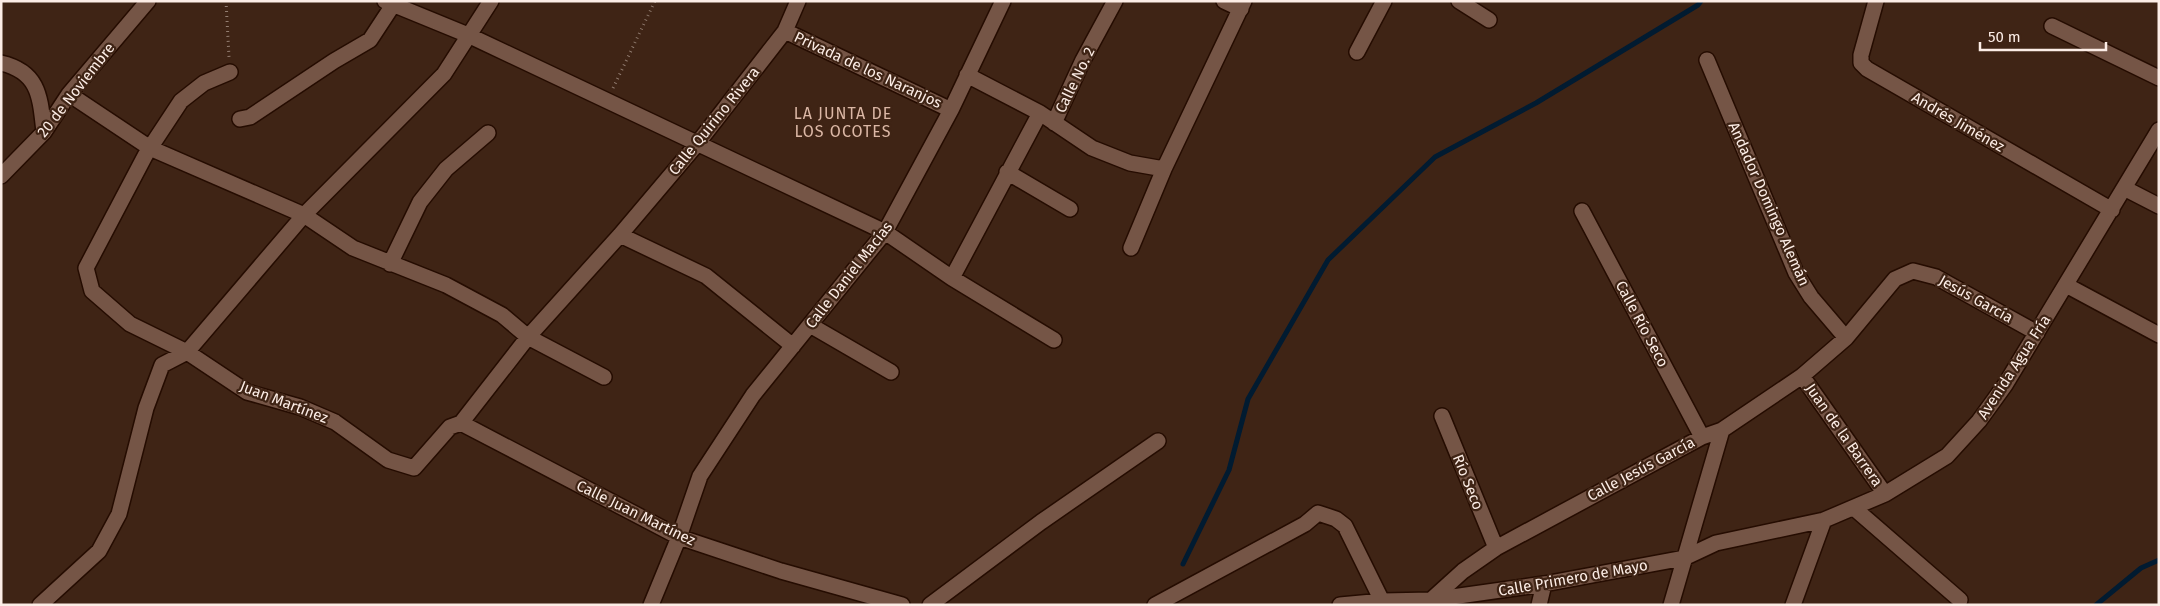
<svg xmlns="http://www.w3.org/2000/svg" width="2160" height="606" font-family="'Fira Sans',sans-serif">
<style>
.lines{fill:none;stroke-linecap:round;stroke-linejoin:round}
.stream{stroke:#011b31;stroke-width:5}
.minor-casing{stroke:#250c01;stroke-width:18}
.path{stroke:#937e72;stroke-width:3;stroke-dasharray:1 4;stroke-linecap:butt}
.minor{stroke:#755546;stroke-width:15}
.labels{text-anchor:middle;stroke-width:4.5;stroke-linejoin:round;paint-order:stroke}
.street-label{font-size:15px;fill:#fcede6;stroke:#3f2415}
.neighbourhood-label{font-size:16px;letter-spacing:1px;fill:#dbb7a5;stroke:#3f2415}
</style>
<rect width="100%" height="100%" fill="#3f2415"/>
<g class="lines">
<path class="stream" d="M1183,564L1229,470L1248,399L1328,260L1435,157L1536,103L1698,5L1701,1
M2096,605L2141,568L2159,560"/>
<g class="minor-casing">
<path id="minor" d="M385,1L468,35L885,232L952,278L1054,340
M1224,1L1241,9
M1459,1L1489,20
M1876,1L1861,55V63L1867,69L2112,210
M2052,26L2159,78
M785,31L951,110
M1357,52L1384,1
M1707,60L1796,273L1811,297L1846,338
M1,63C40,72 40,98 44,132
M230,72L204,83L181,101L146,154L86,268L92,291L130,324L187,352L247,392L300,407L335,422L388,460L414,468L450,427L461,423L679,537L781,571L902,605
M967,75L1040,113L1092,148L1130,163L1164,169
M69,94L150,148L304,215L353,248L446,285L502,315L528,337L604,377
M240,119L250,117L334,61L370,40L393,5
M1054,123L1083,60L1115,1
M1007,172L1070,209
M1,176L44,132L69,94L148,1
M2124,188L2159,206
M1582,211L1702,437
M620,235L706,276L793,346
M1131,248L1164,169L1244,1
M390,264L420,202L446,169L488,133
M952,278L1040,113
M2066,285L2159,335
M810,325L891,372
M1802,376L1885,494
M1442,416L1496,548
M461,423L528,337L620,235L697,144L785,31L798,1
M1854,508L1960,600
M1431,600L1463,571L1496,548L1702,437L1722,430L1802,376L1846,338L1895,279L1913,271L1936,277L2037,333
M40,605L99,551L119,514L146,408L162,365L187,352L304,215L444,74L491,1
M651,605L679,537L700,476L753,395L885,232L951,110L1003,1
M930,605L1041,522L1158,441
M1155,605L1305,524L1318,513L1336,519L1345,526L1384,605
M1340,605L1383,601L1431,600L1544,584L1684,558L1716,543L1824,520L1885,494L1947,456L1979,421L2005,385L2159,130
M1539,605L1544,584
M1671,605L1722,430
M1793,605L1824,520"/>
</g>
<path class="path" d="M226,1L229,57
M613,88L655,1"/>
<use href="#minor" class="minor"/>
</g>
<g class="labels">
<g class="street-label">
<text transform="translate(868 70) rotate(25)" y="5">Privada de los Naranjos</text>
<text transform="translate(1075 80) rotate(-64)" y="5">Calle No. 2</text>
<text transform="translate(76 90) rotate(-52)" y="5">20 de Noviembre</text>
<text transform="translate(714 121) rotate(-51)" y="5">Calle Quirino Rivera</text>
<text transform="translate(1958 122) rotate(30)" y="5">Andrés Jiménez</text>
<text transform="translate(1769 204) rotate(66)" y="5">Andador Domingo Alemán</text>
<text transform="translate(849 275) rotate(-52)" y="5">Calle Daniel Macías</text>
<text transform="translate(1976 299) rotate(29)" y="5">Jesús García</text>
<text transform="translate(1642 324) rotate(62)" y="5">Calle Río Seco</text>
<text transform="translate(2014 367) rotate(-57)" y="5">Avenida Agua Fría</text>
<text transform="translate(284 402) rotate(21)" y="5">Juan Martínez</text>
<text transform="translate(1844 435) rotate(55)" y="5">Juan de la Barrera</text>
<text transform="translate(1641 469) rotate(-28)" y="5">Calle Jesús García</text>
<text transform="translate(1468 482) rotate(68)" y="5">Río Seco</text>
<text transform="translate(636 513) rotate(26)" y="5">Calle Juan Martínez</text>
<text transform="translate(1573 578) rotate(-10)" y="5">Calle Primero de Mayo</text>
</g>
<g class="neighbourhood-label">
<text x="843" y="119">LA JUNTA DE<tspan x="843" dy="18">LOS OCOTES</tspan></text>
</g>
</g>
<rect width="2160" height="606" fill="none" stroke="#fcede6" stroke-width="5"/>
<path d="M1980 42v8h126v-8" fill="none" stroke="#fcede6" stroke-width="2.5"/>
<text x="1988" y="42" font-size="15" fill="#fcede6" stroke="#3f2415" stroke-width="4" paint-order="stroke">50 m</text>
</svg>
